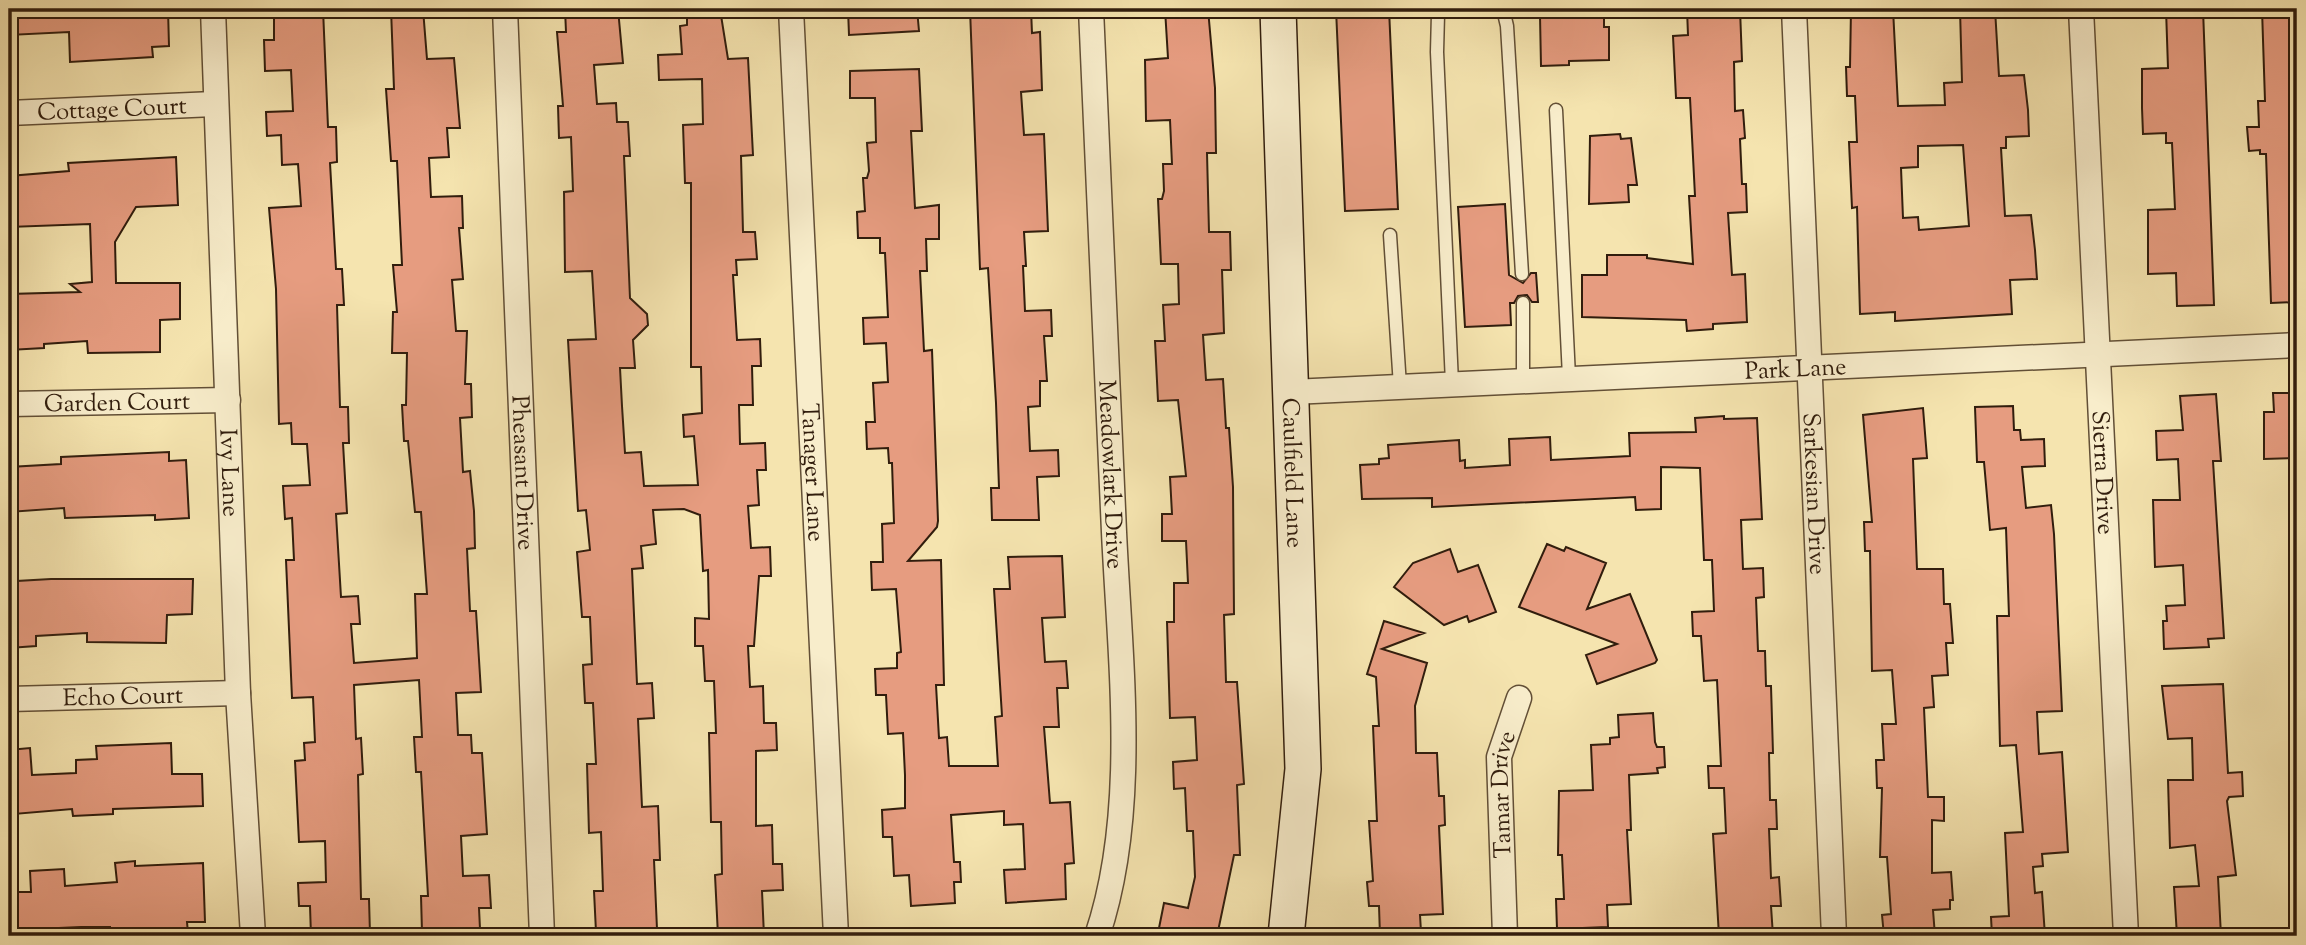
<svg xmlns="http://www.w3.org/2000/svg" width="2306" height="945" font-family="'Sorts Mill Goudy',serif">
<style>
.building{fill:#e69c80;stroke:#311d0d;stroke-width:2;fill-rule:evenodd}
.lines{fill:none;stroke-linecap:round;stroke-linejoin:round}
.service-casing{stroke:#624f36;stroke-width:15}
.minor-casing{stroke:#624f36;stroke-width:27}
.secondary-casing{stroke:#311d0d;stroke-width:38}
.service{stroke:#f8edcb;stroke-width:12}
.minor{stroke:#f8edcb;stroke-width:24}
.secondary{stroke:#f8edcb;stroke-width:35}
.labels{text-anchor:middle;stroke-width:7;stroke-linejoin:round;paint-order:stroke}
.street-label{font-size:24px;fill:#311d0d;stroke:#f8edcb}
</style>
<rect width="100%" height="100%" fill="#f5e4af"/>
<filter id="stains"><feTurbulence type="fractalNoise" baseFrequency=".00286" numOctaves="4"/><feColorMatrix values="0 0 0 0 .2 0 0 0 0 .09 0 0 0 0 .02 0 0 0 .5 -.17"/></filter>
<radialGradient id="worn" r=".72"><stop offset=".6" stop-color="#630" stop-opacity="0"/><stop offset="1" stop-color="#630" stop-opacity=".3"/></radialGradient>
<path class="building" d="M9,9H168L169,46L152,47L153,57L70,62L69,32L9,35Z
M274,9H323L328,127H336L337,162L330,163L336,269H342L344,305H337L340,407H348L349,443H343L347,513L336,514L341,597L358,596L360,624H351L354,663L417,658L415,594H427L421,512H415L408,441H404L402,405H406L407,353H392L393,312H397L393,265H402L397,161H391L386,89H394L391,9H423L427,59L454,58L460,128H447L449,157L429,158L431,197L462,196L463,228H459L463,279L452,280L456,331H467L465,384H471L472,417L460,418L463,472L470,471L474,511L475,548L467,549L470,611H476L481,692L456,693L458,735H471L472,753H482L487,834L461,836L463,876L489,875L491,908H479L480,929L422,932L421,896H428L421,772H416L414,737H422L419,680L354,685L356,739L361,738L363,774L358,775L361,899H369L370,934L311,936L310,906H299L298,883L326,882L325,841L299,842L295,761L305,760L304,743L315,742L313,697L292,698L286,560H294L292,518L285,519L283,486L310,485L307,444H292L291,423L279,424L276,289L269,208L301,206L298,164L282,165L281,135L267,136L266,112L293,111L291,70L265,71L264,40H274Z
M565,9H618L623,63L594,65L597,104L616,103L617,122H628L630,156H624L630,298L647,314L648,325L633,340L635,368H620L622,406L625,453L641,452L644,486L698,485L694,436L684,437L683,415L702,413L701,367H691V183H685L683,125L703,124L702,79L659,80L658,55L682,54L680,26L687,25V9H720L728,59L748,58L753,155L741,156L743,232H755L757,259L736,260L737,275H733L737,340L760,339L761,366H752L753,405H739L740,444L765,443L766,470H757L759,505L748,506L751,548L770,547L771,576H759L754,646H748L750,687L763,686L764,723H776L777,750L756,751V826L772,825L773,864H782L783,890L762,891L764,936H718L715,875L722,874L721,822H711L709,733H716L714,681H705L703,646H695V618L709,619L708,570L703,571L700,515L684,509L653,510L656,544L641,546L643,568L632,569L637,684L652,683L654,718L638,719L642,807L658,806L660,860H654L657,929L596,932L594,891H603L601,832L589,833L587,764H596L593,703H585L583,665L592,664L590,617H582L577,552L590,550L586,510L578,511L568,340L596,339L592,271L565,272L564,192L573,191L571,137L559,138L558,106H563L557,32H566Z
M848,9H917L919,31L849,35Z
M970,9H1031L1032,33L1040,32L1042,90L1021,92L1024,135L1044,134L1048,231L1024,232L1026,266H1023L1025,311L1051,310L1052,336H1044L1047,381H1040V406L1028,407L1030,451L1058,450L1059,476L1037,477L1039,520H992L991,488H999L996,403L988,268L980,269Z
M1165,9H1208L1215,88L1216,153H1207L1209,232H1230L1231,270H1222L1224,333L1203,335L1206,380L1223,379L1226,428H1229L1233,487L1234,614L1224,615L1226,682H1237L1244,784L1237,785L1240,855H1234L1217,936H1200L1159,928L1164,903L1188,908L1195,877L1193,831H1187L1185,788L1174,789L1173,762L1197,760L1195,717L1170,718L1167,622H1174V583H1188L1186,541H1162V514H1172L1170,477L1186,476L1178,400L1158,401L1155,341H1165L1163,305L1179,304L1178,264H1161L1158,199H1162L1164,191L1163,164H1172L1170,120L1146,121L1145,60L1168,58Z
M1336,9H1389L1398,209L1345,211Z
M1687,9H1740L1742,61L1734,62L1735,111L1743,110L1745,138L1740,139L1742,184H1746L1747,212L1728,213L1732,275L1745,274L1747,322L1713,324V329L1687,331L1686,320L1582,317V275H1607V255H1647V258L1693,264L1689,196H1695L1690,98H1676L1673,36L1688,35Z
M1851,9H1893L1898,106L1945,105L1944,83L1962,82L1960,9H1995L1999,76L2024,75L2028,110L2029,136L2006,137V148H2001L2005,216L2031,215L2035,250L2037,279L2010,280L2012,314L1895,321V312L1860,314L1857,207L1852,208L1849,142H1857L1855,96H1847L1846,67H1850ZM1963,145L1969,226L1919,230L1918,217L1903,218L1901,168L1918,167V146Z
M2166,9H2203L2214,305L2177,306L2176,273L2148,274V210L2175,209L2172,143H2166V133L2143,134L2142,108V69L2168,68Z
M2262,9H2296L2297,302L2271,303L2266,154H2260V150L2249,151L2247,127H2259L2258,101H2265Z
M1540,16L1604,17V27H1609V60L1569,61V65L1541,66Z
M919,69L922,131H911L915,208L939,205V239H926L927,271H920L924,351L932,350L938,521L937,527L908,561L941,560L944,685H936L939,738L947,737L949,766H998L995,717L1002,716L994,589H1010L1008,557L1062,556L1065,617L1042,618L1045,662L1066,661L1068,688H1057L1059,727H1044L1050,803L1070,802L1074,863L1065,864L1066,899L1006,903L1004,870L1025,869L1023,824L1004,825V811L951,815L954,862H960L961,882H954L955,903L911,906L909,875L894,876L892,837H883L882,810L905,808V775L903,733L888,734L886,695H876L875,669L897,668V653L901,652L896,589L872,590L871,562H883L882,524L894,523L892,463H889L888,448L867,449L866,422H875L873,383L888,382L886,343L864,344L863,318L888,317L885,253H880V238H858L857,212L865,211L863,178H867L869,171L867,143L876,142L875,98H850V71Z
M1620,134L1621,139L1631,138L1637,185H1628L1629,202L1589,204L1590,136Z
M176,157L178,205L136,207L115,242L116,283H180V319L160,320V352L88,353L87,341L44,344V348L9,350V294L80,292L70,284L92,282L90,224L9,227V176L69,171L68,163Z
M1505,204L1509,275L1523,283L1531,273H1536L1538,302H1532L1527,295L1518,296L1514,303H1510L1511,325L1465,327L1458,207Z
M2273,393H2297V458L2264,459V412H2274Z
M2216,394L2221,461H2213L2224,638L2208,639L2209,647L2164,649L2163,621H2167L2166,606L2185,605L2183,565L2155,567L2153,500H2180L2178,459L2157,460L2156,431L2183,430L2180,396Z
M2013,406L2014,430H2020L2021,440L2044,439L2045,466L2022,467L2026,508L2051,505L2054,534L2062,711L2037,712L2039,754L2062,752L2068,852L2042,854L2043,866L2033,867L2035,893L2042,892L2045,936H1992L1991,917L2009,916L2005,833L2023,832L2016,745L2000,746L1997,616H2009L2006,528L1990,530L1984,462H1977L1975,407Z
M1923,408L1927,458L1913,459L1917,569H1943L1944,604H1950L1953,643H1946L1948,675L1932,676L1934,707L1924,708L1928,797H1944V821L1932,820V873L1951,872L1953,900H1950V909L1933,910L1935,936H1884L1882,915L1891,914L1887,857H1880L1882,788H1877L1876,760H1884L1882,724H1896L1892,670L1872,671L1870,551H1865L1864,522H1872L1863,415Z
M1724,416V419L1757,418L1762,519L1741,520L1743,569L1763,568L1764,597L1756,598L1758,651H1765L1766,686H1771L1773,753H1769L1770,800H1776L1777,829H1769L1771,878L1779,877L1781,906H1771L1773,936H1719L1713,834L1726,833L1724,788H1709L1708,766H1721L1717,680L1704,681L1701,636H1693L1692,612L1714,611L1712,560H1704L1700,468L1661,467V509L1636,510L1635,497L1432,507V498L1362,499L1360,465L1379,464V459L1389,458L1388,445L1459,440L1460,461L1465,460V468L1510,465L1509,439L1550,437L1551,460L1630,456L1629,433L1696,432L1695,418Z
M169,452V461L186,460L189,518L155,520V515L65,518L64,508L9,512V467L61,464V457Z
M1547,544L1564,551L1566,547L1606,563L1587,609L1630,594L1657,660L1655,663L1597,684L1586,655L1617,644L1519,607Z
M1450,549L1458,572L1478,565L1496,612L1469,622L1467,616L1444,625L1394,587L1413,563Z
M51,579H193L192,614L167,615L166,643L87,642V633L36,636V646L9,648V599H18L17,581Z
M1384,621L1424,633L1382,649L1427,663L1415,706L1416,753H1437L1439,796H1444L1445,825L1439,826L1443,914L1420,915L1421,932L1417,935L1380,936L1379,906H1369L1367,882L1373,881L1369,821H1377L1373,726H1379L1376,677L1367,674Z
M2223,684L2228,773L2242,772L2243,796L2229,797L2227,801L2236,875L2218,877L2221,936H2177L2174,887L2199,886L2195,845L2170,848L2168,780H2193L2192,738L2168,739L2162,686Z
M1653,713L1655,742L1657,747H1664L1665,767L1657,768L1658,773L1629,775L1631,830H1627L1631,904L1607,905L1608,927L1557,929L1556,899H1564L1562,855H1558L1559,791L1593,790L1591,745L1610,744V738L1619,737L1618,715Z
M171,743L172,774H202L203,806L113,809V814L73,816L72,809L14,814L13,785L9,780V750L30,748L32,775L76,773V760L97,759L96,746Z
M135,861V866L203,863L205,922H187L188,933L110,936V927H81L37,929V936H14L12,892H31L30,871L64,869L65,886L117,882L115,863Z"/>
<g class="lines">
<g class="service-casing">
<path id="service" d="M1441,9L1438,14L1437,52L1452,383
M1503,9L1507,26L1522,274
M1556,110L1569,377
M1390,235L1400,386
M1523,379V303"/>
</g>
<g class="minor-casing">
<g id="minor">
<path id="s1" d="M213,9L238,693L253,936"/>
<path id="s2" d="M505,9L542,936"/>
<path id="s3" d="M791,9L836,936"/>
<path id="s4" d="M1091,9C1099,183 1106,358 1114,532C1120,662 1139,812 1097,936"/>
<path id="s5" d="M1794,9L1834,936"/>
<path id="s6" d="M2081,9L2126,936"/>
<path id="s7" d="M9,113L214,104"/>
<path id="s8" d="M1292,392L2297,345"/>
<path id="s9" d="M9,404L228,400"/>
<path id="s10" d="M9,699L238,693"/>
<path id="s11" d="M1505,936L1499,757L1519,698"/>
</g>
</g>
<g class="secondary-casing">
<g id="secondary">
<path id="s12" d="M1278,9L1303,769L1286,936"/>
</g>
</g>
<use href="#service" class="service"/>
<use href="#minor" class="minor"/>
<use href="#secondary" class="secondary"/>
</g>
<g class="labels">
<g class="street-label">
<text dy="8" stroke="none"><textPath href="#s7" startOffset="103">Cottage Court</textPath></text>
<text dy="8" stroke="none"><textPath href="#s8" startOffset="504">Park Lane</textPath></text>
<text dy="8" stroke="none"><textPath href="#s9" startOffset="108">Garden Court</textPath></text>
<text dy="8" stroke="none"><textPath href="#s2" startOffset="464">Pheasant Drive</textPath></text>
<text dy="8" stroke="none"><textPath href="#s3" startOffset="464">Tanager Lane</textPath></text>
<text dy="8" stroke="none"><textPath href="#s6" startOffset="464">Sierra Drive</textPath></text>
<text dy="8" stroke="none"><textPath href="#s1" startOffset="464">Ivy Lane</textPath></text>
<text dy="8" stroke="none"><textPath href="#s12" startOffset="464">Caulfield Lane</textPath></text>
<text dy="8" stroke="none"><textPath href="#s4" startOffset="466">Meadowlark Drive</textPath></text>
<text dy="8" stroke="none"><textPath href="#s5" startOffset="485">Sarkesian Drive</textPath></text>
<text dy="8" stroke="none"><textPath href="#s10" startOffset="114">Echo Court</textPath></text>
<text dy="8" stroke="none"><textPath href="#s11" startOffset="142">Tamar Drive</textPath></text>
</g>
</g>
<rect width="2306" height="945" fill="none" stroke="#f5e4af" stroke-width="35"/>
<rect x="10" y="10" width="2285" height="924" fill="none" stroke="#311d0d" stroke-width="3.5"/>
<rect x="18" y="18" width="2271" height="910" fill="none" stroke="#311d0d" stroke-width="2"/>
<rect width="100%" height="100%" filter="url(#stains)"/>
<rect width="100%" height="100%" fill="url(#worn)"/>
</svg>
